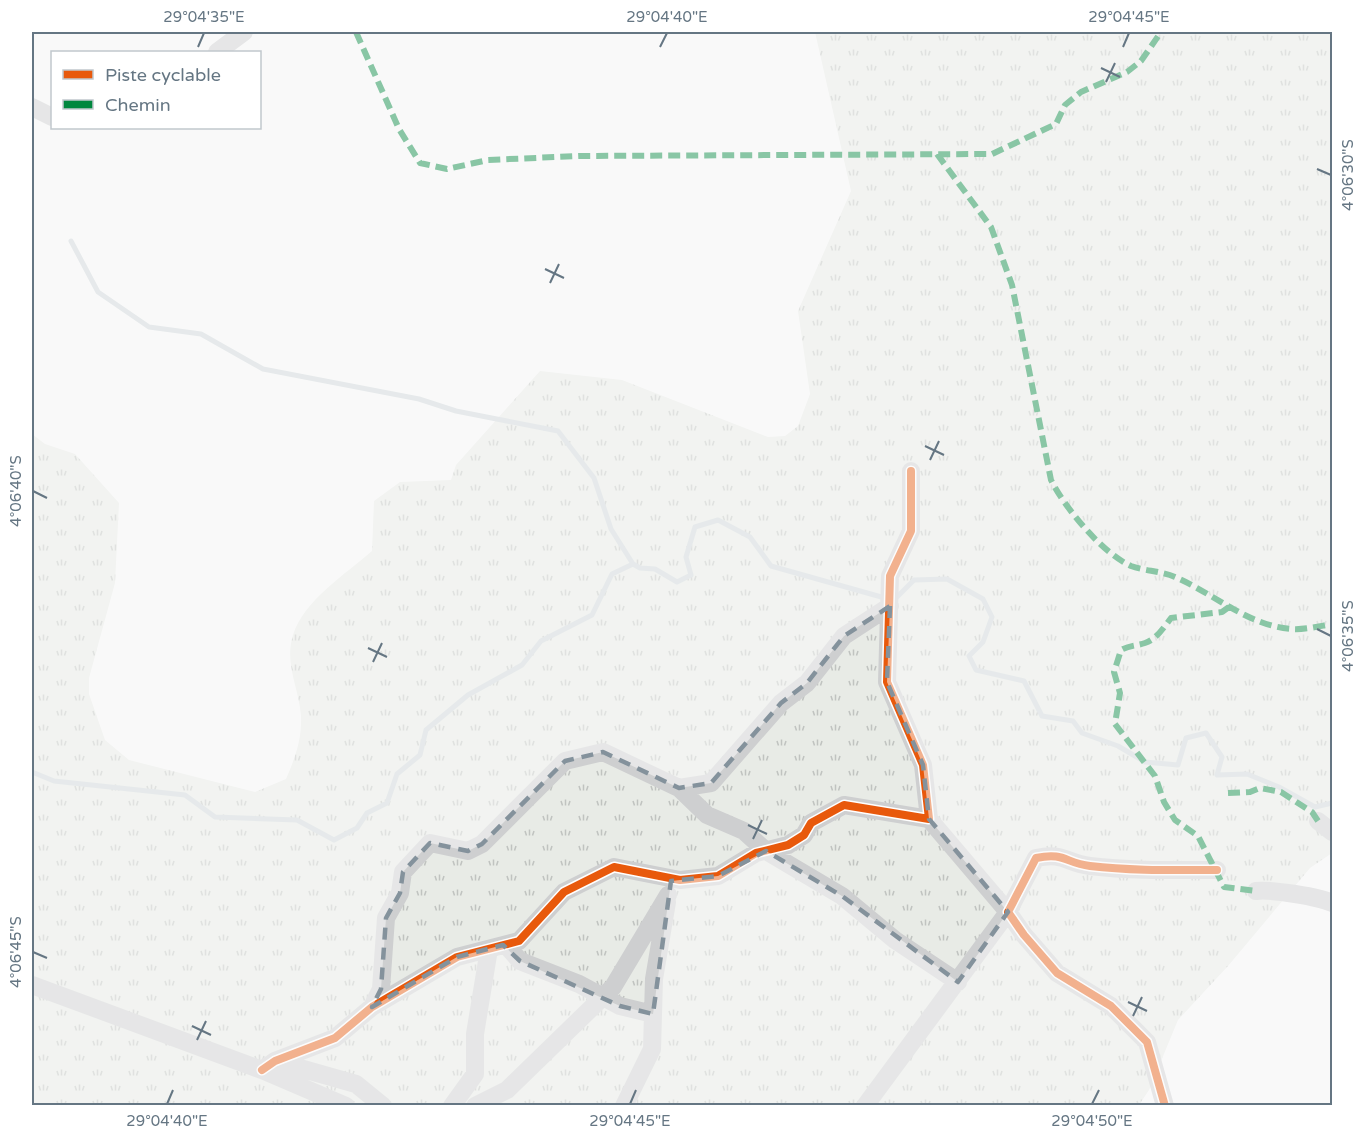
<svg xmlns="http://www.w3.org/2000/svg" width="1364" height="1137" font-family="'Varela Round',sans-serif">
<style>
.grass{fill:url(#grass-tufts)}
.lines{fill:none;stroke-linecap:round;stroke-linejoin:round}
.stream{stroke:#ced6d9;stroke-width:5}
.minor{stroke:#cecfd0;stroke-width:18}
.quiet{stroke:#00873e;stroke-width:6;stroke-dasharray:12 6;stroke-linecap:butt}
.cycleway-casing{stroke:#fff;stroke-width:11}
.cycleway{stroke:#e8590c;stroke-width:8}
.marked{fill:none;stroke:#84929c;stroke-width:4.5;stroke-dasharray:12 8;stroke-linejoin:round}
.ticks{fill:none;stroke:#657683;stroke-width:2}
.neatline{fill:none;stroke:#657683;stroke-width:2}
.ticks-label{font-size:15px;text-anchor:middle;fill:#657683}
</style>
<defs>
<pattern id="grass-tufts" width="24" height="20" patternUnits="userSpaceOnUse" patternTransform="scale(1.5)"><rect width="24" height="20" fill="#e8ebe6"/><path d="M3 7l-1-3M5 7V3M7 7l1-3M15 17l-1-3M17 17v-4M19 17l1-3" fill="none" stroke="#c0c3c0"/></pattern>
</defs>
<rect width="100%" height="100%" fill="#f9f9f9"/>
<path class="grass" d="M815,32H1332V853L1310,868L1228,966L1178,1020L1149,1090L1139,1105H32V434L45,444L75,454L119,503L115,583L89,678V694L105,740L129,760L255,792L286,779C295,758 302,740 301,716C299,688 284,664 293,635C304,600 346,574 372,551L374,501L400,482L451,480L456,465L540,371L622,380L768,437L785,436L798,426L810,394L798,311L851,191Z"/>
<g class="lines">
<path class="stream" d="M71,241L98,292L149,327L201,334L263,369L419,399L456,411L558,431L594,478L611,529L633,564L640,568L655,569L677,582L691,575L686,557L695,527L718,520L750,537L771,566L885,598
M894,600L914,580L947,579L983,599L992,617L983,642L969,656L976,670L1024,681L1042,716L1073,721L1082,733L1118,746L1145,762L1178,765L1186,738L1206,733L1222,757L1217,775L1247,774L1279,787L1315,807L1332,803
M32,772L54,781L185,795L215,817L297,820L334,840L357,828L367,813L387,803L397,774L420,755L426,730L468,695L522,665L541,641L592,615L612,574L633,564"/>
<path class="minor" d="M217,52L244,32
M32,107L52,117
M679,788L711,783L781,703L807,683L844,636L890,606
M1318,821L1332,832
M1256,891C1271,889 1320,897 1332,903
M506,945L520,961L579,984L620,1006L653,1014
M32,985L262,1070L346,1106
M372,1007L381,989L386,918L400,893L403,872L430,843L468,851L482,844L565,761L603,752L679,788L707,815L744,831L766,851L842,896L895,940L958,982
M275,1061L356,1084L383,1106
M262,1070L275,1061L335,1038L372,1007L457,957L519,941L564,892L614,867L680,880L718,876L756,853L788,845L804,835L811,823L844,805L929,819L923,765L887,682L890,576L911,531V471
M452,1106L475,1074V1034L489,949
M475,1106L507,1090L613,987L668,895
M624,1106L652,1049L654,979L667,902
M865,1106L1008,912L929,819
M1165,1106L1147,1042L1111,1006L1057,973L1024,935L1008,912L1036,858C1065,852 1065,863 1090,866C1132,871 1175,870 1217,870"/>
<path class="quiet" d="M356,32L399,129L420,163L447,169L488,160L579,156L992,154L1056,124L1065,105L1081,92L1127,72L1141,61L1161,32
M937,154L991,227L1012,285L1051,480C1065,508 1102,553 1131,566C1145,571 1161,571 1175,577C1213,593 1248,626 1292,629C1304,630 1320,626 1332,624
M1229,607L1222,612L1171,618C1164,627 1157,639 1145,643C1136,646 1130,645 1121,650L1114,672L1120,693L1115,724L1155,776L1164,802L1175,820L1198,836L1224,887L1256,891
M1228,793L1250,792L1260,788L1281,792L1312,812L1318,821"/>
<g class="cycleway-casing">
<path id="cycleway" d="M262,1070L275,1061L335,1038L372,1007L457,957L519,941L564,892L614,867L680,880L718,876L756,853L788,845L804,835L811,823L844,805L929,819L923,765L887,682L890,576L911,531V471
M1165,1106L1147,1042L1111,1006L1057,973L1024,935L1008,912L1036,858C1065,852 1065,863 1090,866C1132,871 1175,870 1217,870"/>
</g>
<use href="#cycleway" class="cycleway"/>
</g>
<path d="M0 0H1364V1137H0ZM890,606L887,682L923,765L929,819L1008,912L958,982L842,896L766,851L718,876L671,881L653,1014L620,1006L520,961L503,945L457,957L372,1007L381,989L386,918L400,893L403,872L430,843L468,851L482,844L565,761L603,752L679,788L711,783L781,703L807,683L844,636Z" fill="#f9f9f9" fill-opacity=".55" fill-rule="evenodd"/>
<path class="marked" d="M890,606L887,682L923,765L929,819L1008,912L958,982L842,896L766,851L718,876L671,881L653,1014L620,1006L520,961L503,945L457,957L372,1007L381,989L386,918L400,893L403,872L430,843L468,851L482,844L565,761L603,752L679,788L711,783L781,703L807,683L844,636Z"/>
<path class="ticks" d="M198,47L204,33M660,47L667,33M1123,47L1129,33M1101,68L1120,77M1106,82L1115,63M1317,169L1331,175M545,269L564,278M550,283L559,264M925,446L944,455M930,460L939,441M33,491L47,498M1317,629L1331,636M368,648L387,657M373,662L382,643M748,825L767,834M753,839L762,820M33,952L47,958M1128,1002L1147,1011M1133,1016L1142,997M192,1026L211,1035M197,1040L206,1021M167,1104L173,1090M630,1104L636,1090M1092,1104L1099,1090"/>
<rect width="1364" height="1137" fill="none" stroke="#ffffff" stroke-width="66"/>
<rect x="51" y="51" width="210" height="78" fill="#ffffff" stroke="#c1c8cd" stroke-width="1.5"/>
<rect x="63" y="70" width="30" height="9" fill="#e8590c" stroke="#c1c8cd" stroke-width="1.5"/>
<text x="105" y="81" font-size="18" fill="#657683">Piste cyclable</text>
<rect x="63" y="100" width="30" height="9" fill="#00873e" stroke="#c1c8cd" stroke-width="1.5"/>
<text x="105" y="111" font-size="18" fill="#657683">Chemin</text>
<rect x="33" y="33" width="1298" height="1071" class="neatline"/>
<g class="ticks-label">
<text x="204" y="22">29°04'35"E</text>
<text x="667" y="22">29°04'40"E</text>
<text x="1129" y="22">29°04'45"E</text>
<text transform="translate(1348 175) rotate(-90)" y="5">4°06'30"S</text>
<text transform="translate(16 491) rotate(-90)" y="5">4°06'40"S</text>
<text transform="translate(1348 636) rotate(-90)" y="5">4°06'35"S</text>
<text transform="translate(16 952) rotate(-90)" y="5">4°06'45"S</text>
<text x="167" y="1126">29°04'40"E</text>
<text x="630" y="1126">29°04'45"E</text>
<text x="1092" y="1126">29°04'50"E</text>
</g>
</svg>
